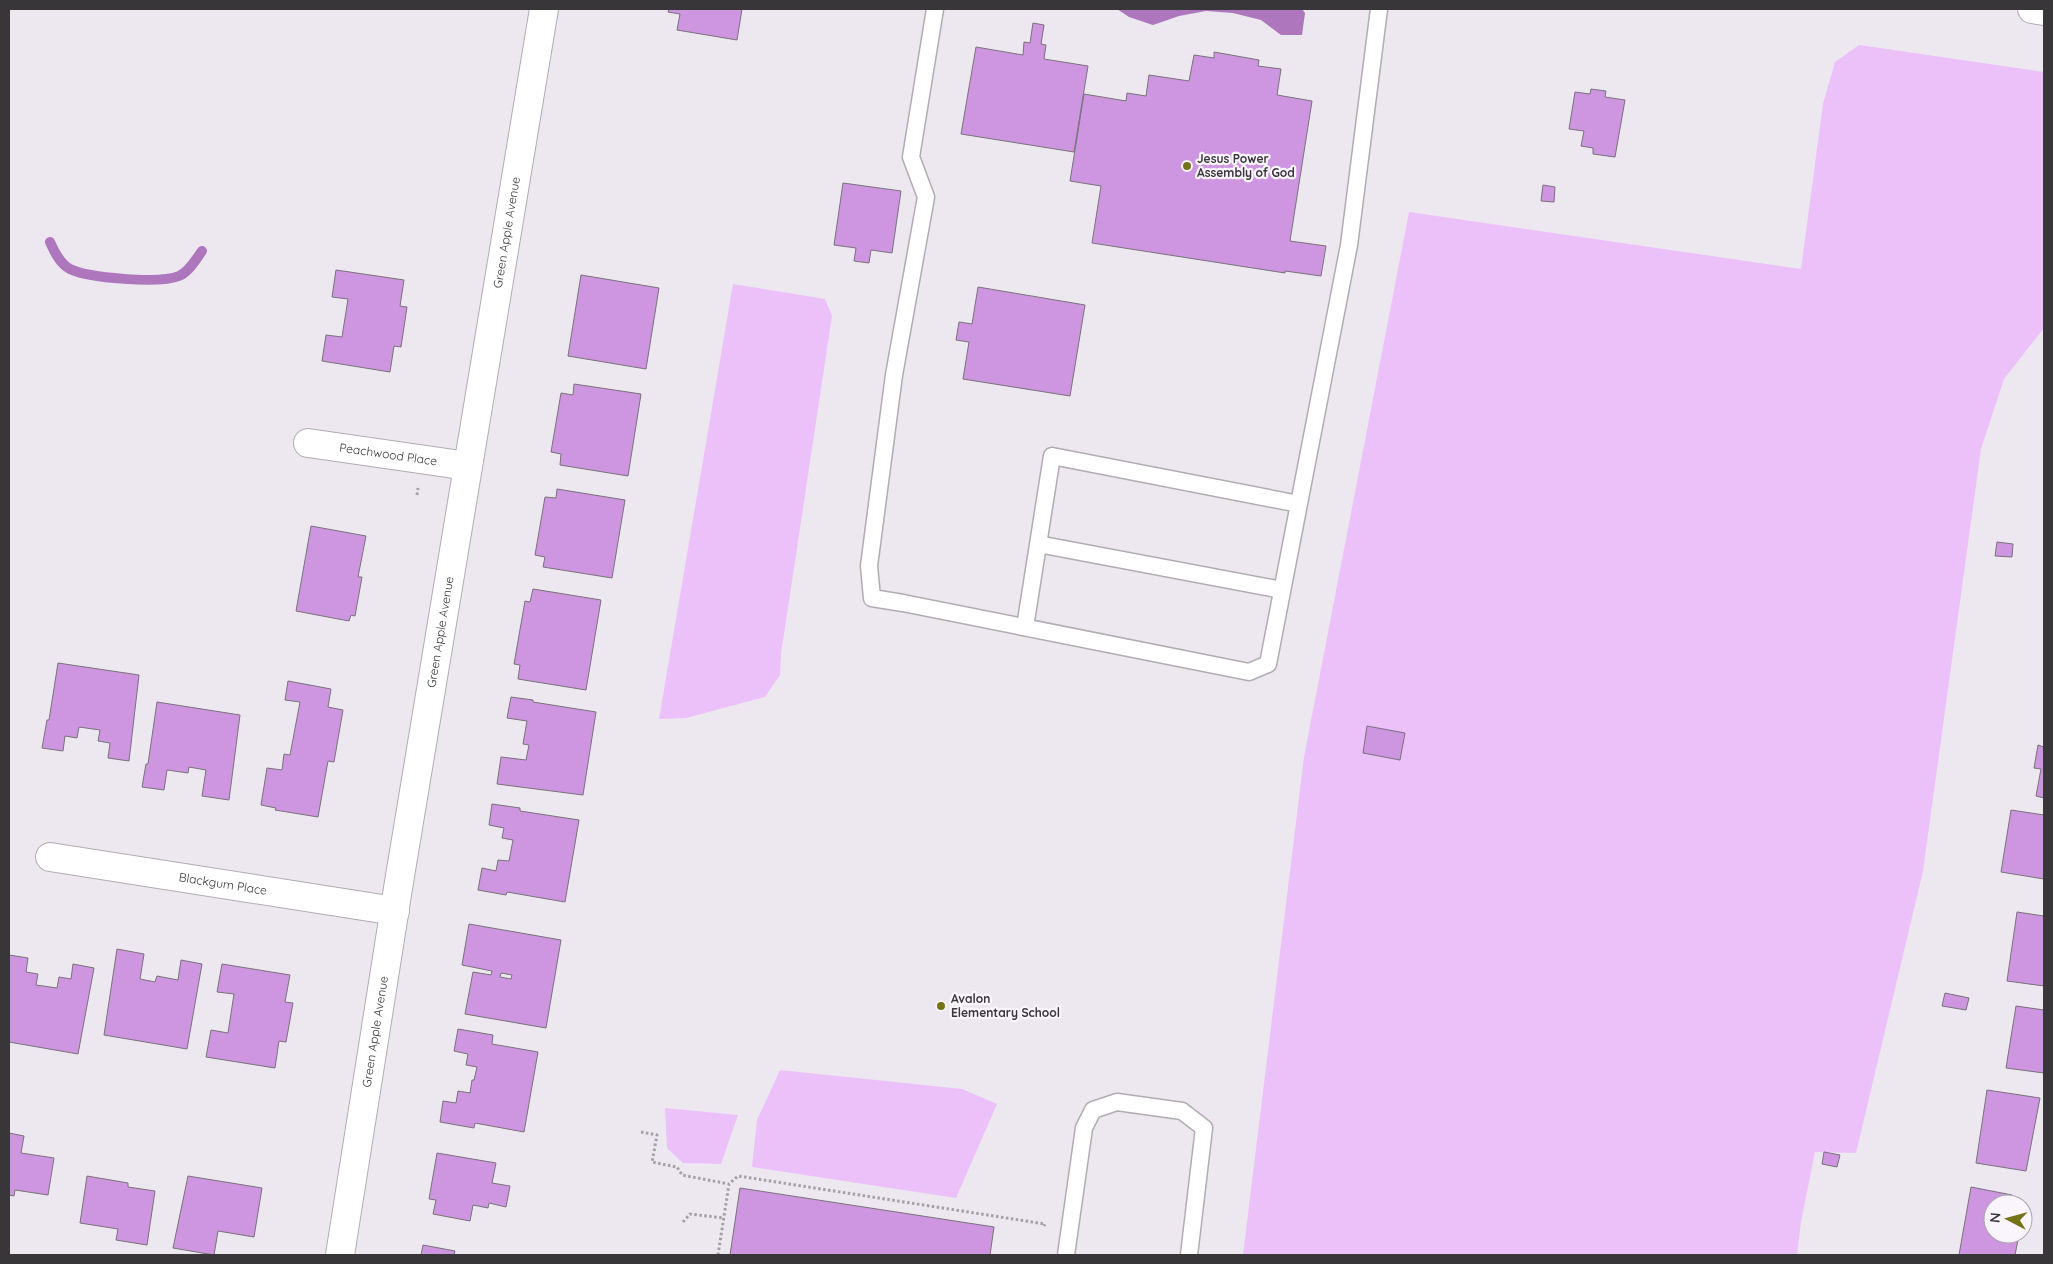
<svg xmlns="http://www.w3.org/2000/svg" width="2053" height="1264" font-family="Quicksand,sans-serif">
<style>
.green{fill:#ecc1fa}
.water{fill:#ad76bd}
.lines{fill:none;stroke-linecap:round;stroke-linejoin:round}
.stream{stroke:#ad76bd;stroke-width:10}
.building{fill:#ce96e0;stroke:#78727a;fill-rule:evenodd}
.service-casing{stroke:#b2abb4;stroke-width:19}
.minor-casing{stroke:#b2abb4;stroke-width:30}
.primary-casing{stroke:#b2abb4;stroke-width:30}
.path{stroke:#a5a0a6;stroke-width:3;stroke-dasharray:2.5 2.5;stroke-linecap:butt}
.service{stroke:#fff;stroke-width:16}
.minor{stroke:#fff;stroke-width:28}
.primary{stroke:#fff;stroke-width:28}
.poi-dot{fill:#757317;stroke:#faf4fd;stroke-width:2}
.labels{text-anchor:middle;stroke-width:4.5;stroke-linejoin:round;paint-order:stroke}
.poi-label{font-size:12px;font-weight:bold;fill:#383639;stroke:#faf4fd;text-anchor:start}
.street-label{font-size:12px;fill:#383639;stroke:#faf4fd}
</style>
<rect width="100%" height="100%" fill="#ede7ef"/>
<path class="green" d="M1859,45L2044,72V328L2004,379L1981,449L1923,871L1856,1153L1815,1152L1801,1222L1797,1255H1243L1304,757L1409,212L1801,269L1823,104L1835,62Z
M733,284L825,299L832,316L781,654L780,675L765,697L686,718L659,719Z
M780,1070L962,1089L997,1104L956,1198L752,1167L757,1120Z
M665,1108L738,1115L721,1164L683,1163L667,1148Z"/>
<path class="water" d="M1117,9H1302L1305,13L1302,35H1281L1261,20L1233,13L1206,11L1179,16L1153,25L1129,17Z"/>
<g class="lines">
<path class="stream" d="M50,242C54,251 60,264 70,269C88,278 160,284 179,276C189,272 196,259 202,251"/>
</g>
<path class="building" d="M669,9H742L737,40L677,30L680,14L668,12Z
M1033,23L1044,25L1041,44L1046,45L1044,59L1088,66L1074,152L961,134L976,47L1023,55L1024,42L1030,43Z
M1214,52L1259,60L1258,66L1281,69L1277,95L1312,101L1290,241L1326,246L1321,276L1285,271V273L1092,243L1101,186L1070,181L1084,94L1126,101L1127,93L1146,96L1149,75L1189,81L1194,55L1214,58Z
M1591,89L1606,91L1605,97L1625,100L1615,157L1593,154V148L1581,146L1584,131L1569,129L1575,92L1590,94Z
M843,183L901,191L892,253L871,250L869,263L854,261L856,248L834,245Z
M1543,185L1555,187L1554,202L1541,201Z
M336,270L404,280L400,306L407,307L401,347L394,346L390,372L322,361L326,335L342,337L348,299L332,297Z
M581,275L659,288L646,369L568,356Z
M978,287L1085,305L1070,396L963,379L969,342L956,340L959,322L972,324Z
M574,384L641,394L628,476L560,465L561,454L551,452L561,393L573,395Z
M557,489L625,500L612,578L543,567L545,557L535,555L545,497L556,498Z
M311,526L366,536L358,577H362L355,616L351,615L349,621L296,611Z
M1997,542L2013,544L2012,557L1995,556Z
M533,589L601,600L586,690L518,679L520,665L514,664L525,601L530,602Z
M58,663L139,675L129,761L108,758L110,743L98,741L100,730L79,727L77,738L65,736L63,751L42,748L47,720H49Z
M288,681L331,689L328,707L343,710L334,762L328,761L318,817L275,810L276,808L261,805L267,768L282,770L284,754L290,755L300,702L285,700Z
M511,697L533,700V702L596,712L583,795L497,784L501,757L526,760L529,745L523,744L527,721L507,718Z
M157,702L240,715L229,800L202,796L206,770L189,767L188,773L167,770L164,790L142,787L146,764H148Z
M1367,726L1405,733L1400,760L1363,753Z
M2038,745L2044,747V798L2036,796L2041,769L2034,768Z
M492,804L520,808V811L579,820L565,902L507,892L506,895L478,890L482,868L496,871L498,860L509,861L513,840L502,838L504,828L489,825Z
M2011,810L2044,815V879L2001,872Z
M2017,912L2044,916V986L2007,981Z
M469,924L561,940L546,1028L465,1014L473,972L491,975L492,971L462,965ZM501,973L512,975L511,979L500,977Z
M117,949L144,954L140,979L155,982L157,976L178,980L181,960L202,964L187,1049L104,1035Z
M9,955L28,958L26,972L38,974L36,985L57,988L59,977L71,979L73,964L94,968L78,1054L9,1042Z
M222,964L290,975L285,1002L293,1003L286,1042L279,1041L275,1068L206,1057L211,1030L228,1033L234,994L217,992Z
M1945,993L1969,998L1966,1010L1942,1006Z
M2016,1006L2044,1010V1073L2006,1068Z
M458,1029L493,1035L492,1044L538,1052L524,1132L475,1123L474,1128L440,1122L443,1101L456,1103L458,1091L470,1093L472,1080H474L477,1067L466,1065L468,1054L454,1051Z
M1987,1090L2040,1098L2026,1171L1976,1163Z
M9,1133L24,1136L21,1153L54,1158L48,1195L15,1190L14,1196L9,1195Z
M1824,1152L1840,1155L1837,1167L1822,1164Z
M437,1153L496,1163L492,1183L510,1186L506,1207L489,1203L488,1208L473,1205L470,1221L433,1214L436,1200L429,1199Z
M87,1176L128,1183V1187L155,1191L147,1245L116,1240L118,1229L80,1223Z
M188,1176L262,1188L254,1237L218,1231L214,1255L173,1248Z
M1971,1187L2012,1195L2011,1204H1993V1234L2019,1235L2015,1255H1959Z
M740,1188L994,1227L990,1255H730Z
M423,1245L455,1251L454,1255H421Z"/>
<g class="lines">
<g class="service-casing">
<path id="service" d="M935,9L911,157L926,197L894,375L869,566L872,598L903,603L1249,672L1268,664L1349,245L1379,9
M1038,544L1282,590
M1025,627L1052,456L1299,504
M1066,1255L1084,1128L1093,1110L1117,1102L1182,1111L1204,1128L1189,1255"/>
</g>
<g class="minor-casing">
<g id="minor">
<path id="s1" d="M308,443L468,466"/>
<path id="s2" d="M50,857L395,911"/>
<path id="s3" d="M340,1255L399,882L544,9"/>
</g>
</g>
<g class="primary-casing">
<path id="primary" d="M2032,9L2044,11"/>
</g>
<path class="path" d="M417,495L418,488
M641,1132L657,1135L652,1162L677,1167L682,1175L729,1184
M683,1222L690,1214L723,1218
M718,1255L729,1184L738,1176L1045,1224L1044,1226"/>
<use href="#service" class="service"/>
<use href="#minor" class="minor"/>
<use href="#primary" class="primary"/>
</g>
<g class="poi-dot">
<circle cx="1187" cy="166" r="5"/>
<circle cx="941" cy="1006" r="5"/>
</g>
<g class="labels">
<g class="poi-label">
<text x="1197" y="163">Jesus Power<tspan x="1197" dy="14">Assembly of God</tspan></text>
<text x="951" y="1003">Avalon<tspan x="951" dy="14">Elementary School</tspan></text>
</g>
<g class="street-label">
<text dy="4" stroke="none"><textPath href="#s3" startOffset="1036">Green Apple Avenue</textPath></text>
<text dy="4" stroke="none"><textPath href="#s1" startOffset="81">Peachwood Place</textPath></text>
<text dy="4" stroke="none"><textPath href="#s3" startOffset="631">Green Apple Avenue</textPath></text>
<text dy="4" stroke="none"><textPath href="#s2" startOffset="175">Blackgum Place</textPath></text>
<text dy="4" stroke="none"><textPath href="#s3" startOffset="226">Green Apple Avenue</textPath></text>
</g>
</g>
<rect width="2053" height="1264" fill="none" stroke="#383639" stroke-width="20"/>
<g transform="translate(2008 1219) rotate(276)"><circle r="24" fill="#faf4fd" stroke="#aca8af"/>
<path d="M0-4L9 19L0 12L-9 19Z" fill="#757317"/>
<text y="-8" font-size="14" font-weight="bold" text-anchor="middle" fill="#383639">N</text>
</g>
</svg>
